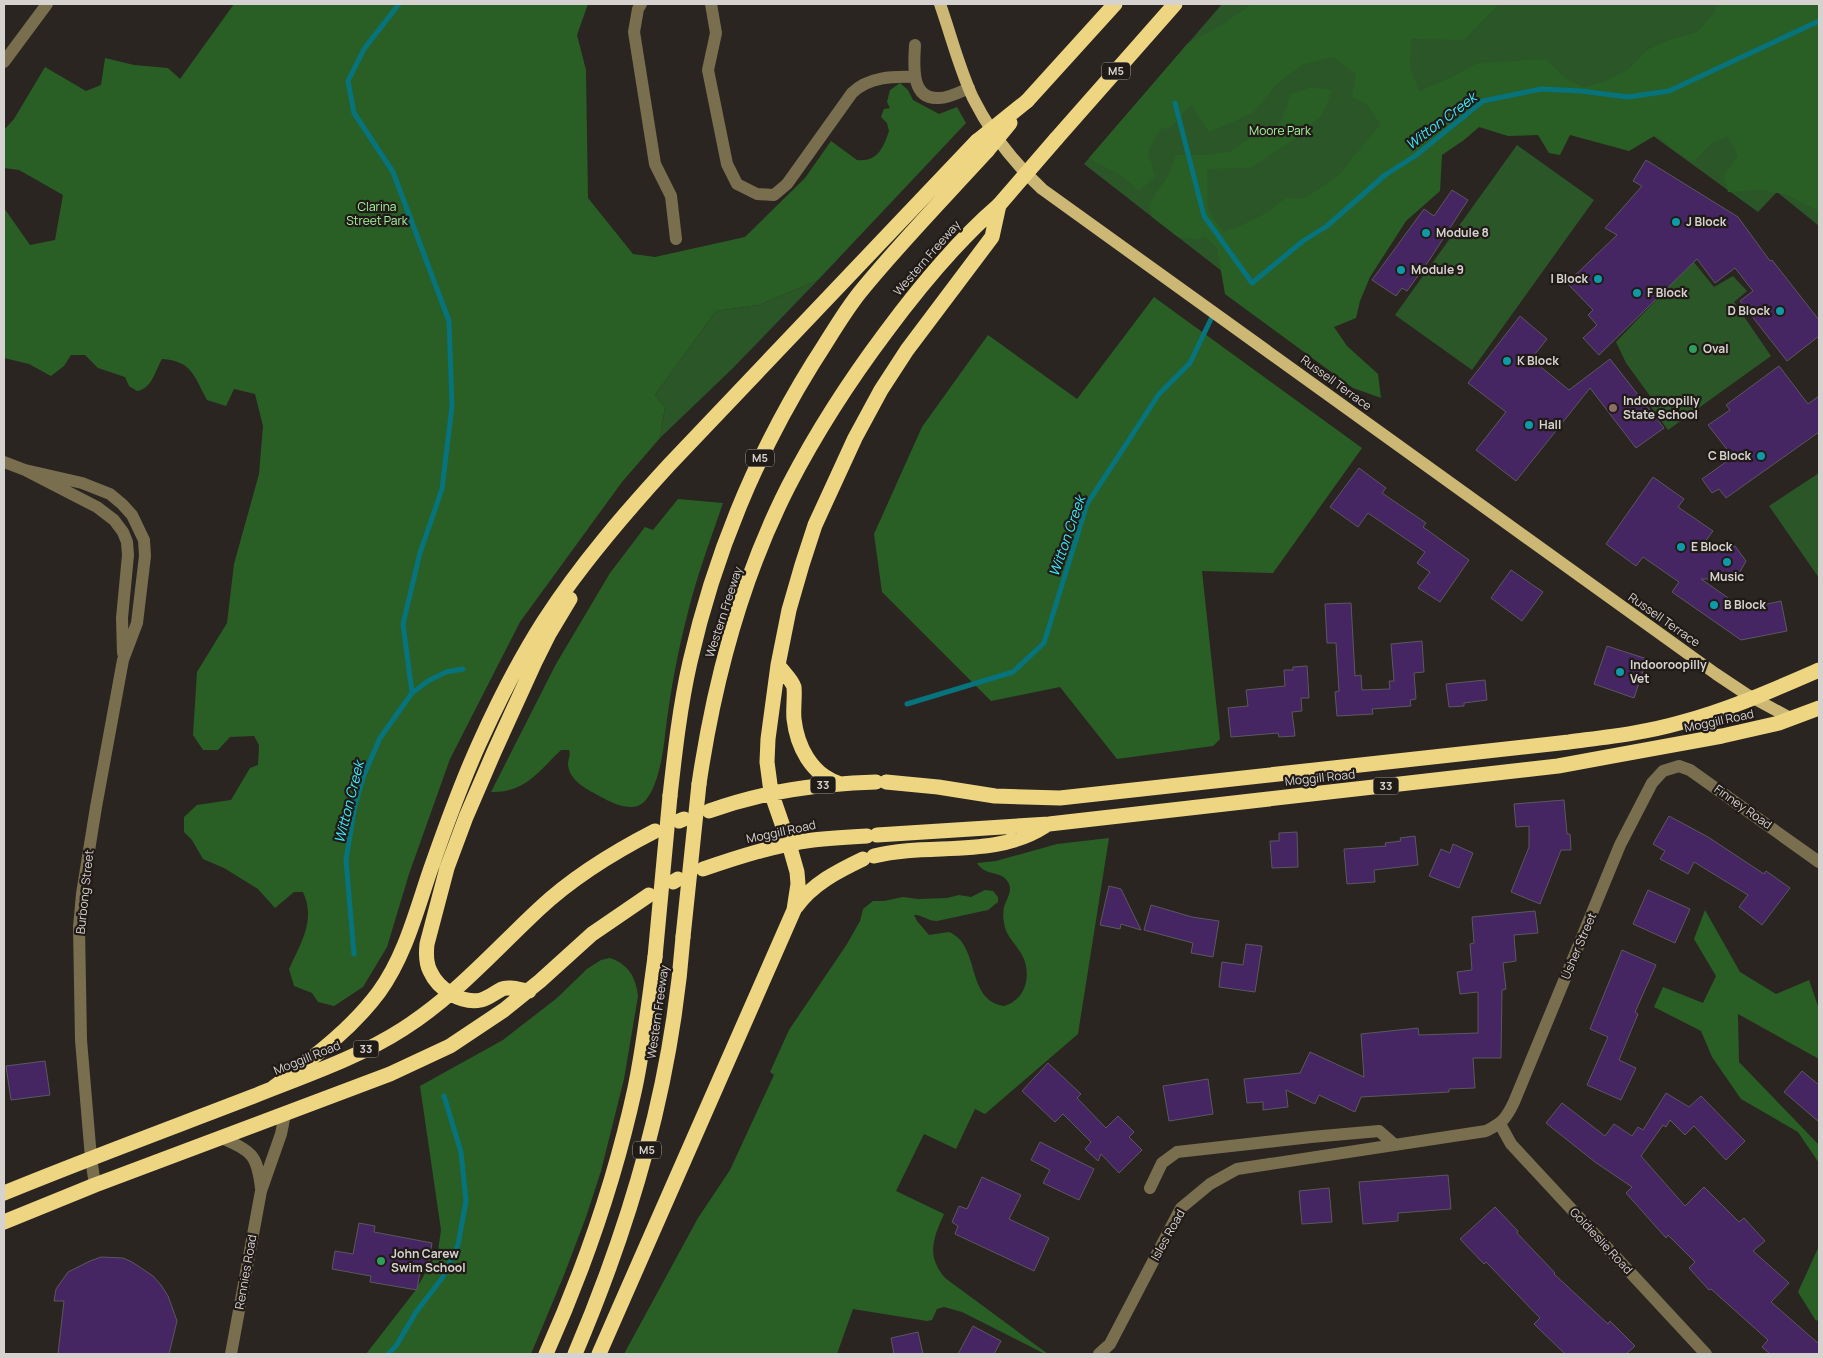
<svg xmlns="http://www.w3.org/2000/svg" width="1823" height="1358" font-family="Manrope,sans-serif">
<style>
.green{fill:#2b5628}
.forest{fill:#295f25}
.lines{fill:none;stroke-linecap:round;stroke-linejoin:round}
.stream{stroke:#07737d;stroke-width:5}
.building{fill:#452562;stroke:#5b585f}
.minor{stroke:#796f4f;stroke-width:12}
.major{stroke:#ccb874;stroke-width:12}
.highway{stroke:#eed582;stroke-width:15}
.highway-bridge{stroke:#eed582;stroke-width:15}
.culture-dot{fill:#0f9aa8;stroke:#211b18;stroke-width:2}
.leisure-dot{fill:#2e9e5b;stroke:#211b18;stroke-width:2}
.education-dot{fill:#8d6e63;stroke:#211b18;stroke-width:2}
.labels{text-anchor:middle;stroke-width:4.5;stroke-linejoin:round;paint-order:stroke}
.shield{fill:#211b18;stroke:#a09b99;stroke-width:1}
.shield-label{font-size:11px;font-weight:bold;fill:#d6d2d0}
.park-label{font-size:12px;fill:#a5f39e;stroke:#211b18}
.poi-label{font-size:12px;font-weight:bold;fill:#d6d2d0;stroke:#211b18;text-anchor:start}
.street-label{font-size:12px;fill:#d6d2d0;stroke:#211b18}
.water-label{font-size:14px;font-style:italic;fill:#3bebfe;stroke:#211b18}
</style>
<rect width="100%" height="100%" fill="#2a2521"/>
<path class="green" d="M1222,4H1819V226L1777,192L1758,212L1645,130L1476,113L1277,314L1084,164Z
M1517,145L1594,200L1472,370L1395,315Z
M1693,261L1714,287L1733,276L1747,291L1734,302L1771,356L1668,430L1651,407L1650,396L1626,363L1616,342Z
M818,280L732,369L660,438L665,407L655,395L716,311L759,305Z
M1819,473V578L1769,506Z"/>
<path class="forest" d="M234,4H588L577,35L586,70L588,198L633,254L655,257L745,237L805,178L831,141L857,160C877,162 883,149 889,131L887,123L881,117L884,109L890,108L887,102L890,90L900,83L908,90L913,100L939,114L957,107L966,123L818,280L759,305L716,311L655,395L665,407L660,438L622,482L520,622L450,759L409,874L387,947L363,987L334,1006L318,1002L312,993L294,986L289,969C301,943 316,920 303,892H294L275,908L258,889L224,868L203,859L192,840L184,832V817L197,805L231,800L250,768L258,765L259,745L254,736L230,737L218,750H203L193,735L197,672L227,623L234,564L259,474L263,426L255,394L234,389L226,406L207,400C194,376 192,361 162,359C155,371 152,389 137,391L129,386L125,377L98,368L85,355H71L64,366L51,376L29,364L4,358V208L30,245L55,240L63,195L19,170L4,168V130L14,119L45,67L86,91L101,85L105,58L134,65L168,68L180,79Z
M1252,4H1499L1464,40L1411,39L1410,67L1419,91L1448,79L1478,63L1546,59L1565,78L1584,87L1603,82L1629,69L1647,50L1669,40L1697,32L1714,13L1717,4H1819V211L1787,195L1762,190L1728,192L1724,175L1738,156L1728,136L1712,143L1693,162L1675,151L1656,135L1629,151L1570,135L1560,155L1549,153L1538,135L1508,136L1479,127L1464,140L1442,155L1440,191L1406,221L1370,277L1360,301L1356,318L1334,327L1347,346L1378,374L1381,398L1353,388L1225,294L1217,248L1205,236L1199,240L1178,237L1152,217L1149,204L1168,176L1176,155H1203L1229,152L1260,131L1281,121L1291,94L1312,87L1332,90L1326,107L1321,116L1295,138L1251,168L1207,169L1208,210L1223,232L1240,226L1268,212L1286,198H1306L1340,174L1380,124L1368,105L1352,97L1356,74L1333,57L1303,64L1278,83L1253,113L1209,132L1191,105L1170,128L1161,129L1148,151L1155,177L1139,191L1123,177L1089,158L1188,43L1220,26Z
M1154,297L1362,448L1273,573L1202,571L1220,739L1213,746L1117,759L1060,687L991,701L882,592L874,534L922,427L988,335L1077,399Z
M678,499L723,503C711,538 698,573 689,608C678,650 670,692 665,735C663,754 658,788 644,802C634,812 616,805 605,799C591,791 570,783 568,765C568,759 571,755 569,750H561C539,771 525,793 491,792L556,664L610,573L645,527L653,530Z
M1109,838L1078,1034L985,1114L975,1109L956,1149L924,1134L896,1191L944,1214C933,1239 926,1255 945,1278L1048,1354H1045L962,1312L944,1307L937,1309L932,1320L927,1321L853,1309L837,1354H624L698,1218L730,1170L774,1075L770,1072L789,1030L847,944L860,921L863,909L873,901H884L903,897L918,899L947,898L959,895L971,897L985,890L993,891L998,897V902L988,910L937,921C928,921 921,914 914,915L917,921L929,935L949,932C981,945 965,1000 1004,1006C1025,1000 1031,978 1024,959C1019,946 1005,937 1004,922C1003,918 1003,912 1004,907C1007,898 1013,891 1008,882C1001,870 986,877 977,863L996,861L1057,844Z
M1705,910L1740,972L1776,994L1809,980L1819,1009V1059L1738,1014L1739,1062L1819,1145V1163L1798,1132L1741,1099L1712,1057L1701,1031L1654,1007L1663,987L1703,1003L1716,976L1694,939Z
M610,958C628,964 636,977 638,996L624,1079L601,1171L586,1217L564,1275L531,1354H366L415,1291L438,1251L441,1230L420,1086L503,1040L557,998L587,969L601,960Z
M1819,1246V1319L1816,1321L1798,1292Z"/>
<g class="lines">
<path class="stream" d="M399,4L364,49L348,81L354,113L393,172L449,321L452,406L442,489L420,553L403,624L412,693
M1175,103L1204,216L1252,283L1303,241L1327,226L1385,175L1415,156L1483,101L1541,89L1581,91L1628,97L1669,91L1819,21
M907,704L1013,672L1044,643L1087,504L1159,394L1190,363L1211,319
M354,954L346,860L355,805L364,775L380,738L412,693L428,681L446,672L463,669
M388,1354L396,1346L416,1312L443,1277L458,1245L466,1201L461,1152L444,1096"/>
</g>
<path class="building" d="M1646,160L1738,217L1770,261L1772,260L1819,320V336L1787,361L1740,301L1753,291L1735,268L1715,283L1697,259L1599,355L1583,338L1597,325L1588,315L1593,310L1567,283L1617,235L1605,228L1642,186L1633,181Z
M1452,190L1468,200L1430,259L1407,291L1402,288L1396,296L1372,280L1424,209L1434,216Z
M1520,316L1547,339L1531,359L1569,390L1610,359L1664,428L1636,448L1590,388L1516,481L1476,450L1506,412L1468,383Z
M1779,366L1808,404L1819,396V432L1726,498L1719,489L1712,493L1702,479L1733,457L1708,425L1730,410L1726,405Z
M1359,468L1386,488L1382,493L1426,523L1423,527L1469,560L1440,602L1418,588L1430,572L1417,563L1425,552L1368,513L1358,527L1330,507Z
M1653,477L1684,499L1678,507L1713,531L1701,547L1735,546L1746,561L1736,579H1701L1744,609L1781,601L1787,631L1741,640L1672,592L1679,582L1643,557L1636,566L1606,544Z
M1511,570L1543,592L1522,621L1491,598Z
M1351,603L1355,676L1361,675L1362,690L1390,689L1389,681H1394L1391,644L1422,641L1424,672L1414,673L1416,699L1410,700L1411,706L1372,709L1373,714L1337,716L1335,692L1339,691L1336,643H1327L1325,604Z
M1607,646L1647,659L1634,698L1594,684Z
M1307,666L1309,698H1301L1302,711L1292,712L1295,736L1279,737L1278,733L1231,737L1228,708L1248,706L1246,690L1285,686L1284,670H1293V667Z
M1485,680L1487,700L1464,703V706L1449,707L1446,684Z
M1564,800L1567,834H1570L1571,850H1561L1540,904L1511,892L1529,847V826L1516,827L1514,804Z
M1669,816L1708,837L1764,874L1766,871L1790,888L1762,925L1739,907L1748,895L1694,862L1688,874L1660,859L1665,851L1653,844Z
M1297,832L1298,867L1272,868L1270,841H1279V833Z
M1415,836L1418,865L1374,870L1375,882L1347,884L1344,849L1386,846L1385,843L1401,841L1400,838Z
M1453,844L1473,853L1459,888L1429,876L1441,849L1450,853Z
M1109,886L1121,889L1141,930L1121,924L1120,929L1100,925Z
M1648,890L1690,909L1675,943L1633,924Z
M1151,905L1192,917L1219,921L1213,957L1191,953L1193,943L1144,930Z
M1535,911L1538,933L1514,935L1516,961L1503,963L1506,989L1502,990L1501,1058H1473L1475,1088L1449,1089V1092L1361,1097L1355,1112L1319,1095L1315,1104L1286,1090L1288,1107L1263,1110V1102L1247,1103L1244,1079L1300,1073L1310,1052L1364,1077L1361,1034L1418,1028L1419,1035L1478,1033V992L1460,994L1457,972L1472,970L1470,944L1474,943L1472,917Z
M1246,944L1262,946L1255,992L1219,987L1222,962L1243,965Z
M1622,950L1656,965L1635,1012L1638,1014L1619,1060L1636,1068L1621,1100L1587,1085L1608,1037L1590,1029Z
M45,1061L50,1095L11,1100L6,1066Z
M1048,1063L1081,1094L1077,1098L1106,1128L1118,1116L1134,1132L1129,1137L1142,1150L1119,1173L1101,1154L1098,1161L1085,1149L1091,1142L1063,1114L1055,1122L1022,1091Z
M1802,1071L1819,1085V1122L1784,1092Z
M1208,1079L1213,1114L1169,1121L1163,1086Z
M1666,1093L1689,1107L1701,1096L1745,1141L1726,1160L1694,1126L1685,1135L1670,1120L1666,1127L1663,1125L1641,1156L1685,1206L1704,1187L1739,1222L1744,1218L1765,1241L1753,1251L1789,1283L1771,1302L1819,1344V1354H1770L1762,1347L1768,1340L1711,1289L1709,1290L1689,1268L1695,1262L1668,1235L1666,1238L1626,1193L1632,1187L1595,1162L1546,1123L1562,1103L1605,1136L1614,1124L1632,1136L1638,1127L1643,1130Z
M1040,1142L1094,1169L1079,1200L1043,1183L1050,1170L1031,1160Z
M1448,1175L1451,1209L1398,1213V1221L1363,1224L1359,1182Z
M982,1177L1021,1195L1009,1219L1049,1238L1034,1271L955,1234L958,1226L952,1222L959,1206L967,1209Z
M1329,1188L1332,1222L1302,1224L1299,1191Z
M1495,1207L1518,1231L1517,1233L1555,1273L1554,1274L1608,1324L1610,1321L1635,1346L1626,1354H1565L1534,1324L1540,1318L1486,1262L1484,1264L1460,1239Z
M359,1223L375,1226L374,1232L432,1243L427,1272L420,1271L417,1290L370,1282L371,1276L332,1269L335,1251L353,1254Z
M101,1257L123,1258L132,1262L153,1276L161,1285L168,1296L177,1321L169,1354H58L64,1301H54L56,1289L68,1272L90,1261Z
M973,1326L1001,1341L994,1354H958Z
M918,1332L923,1354H894L891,1338Z"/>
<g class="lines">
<path class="minor" d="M641,4L638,9L634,32L655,164L671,196L676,239
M711,4L716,33L708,70L727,164L737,184L757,194L774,195L787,184L852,93C868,77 893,76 915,77
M915,45C914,64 910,100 939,98C949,98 960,92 969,88
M4,62L47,4
M4,462L25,470L97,507L114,520L123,532L127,542L128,555L122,618L123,653
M25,470L82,483L110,494L122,504L132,515L144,540L145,556L137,623L123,660L96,807L82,894L79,927L81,1040L91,1158L95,1185
M1500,1124L1511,1144L1706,1354
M222,1138C253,1152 257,1155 261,1188
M1150,1188L1162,1163L1177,1152L1311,1137L1379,1131L1395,1145
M231,1354L261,1191L281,1134L285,1114
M1099,1354L1110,1344L1181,1208L1210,1184L1237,1169L1486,1131C1502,1123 1506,1119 1514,1102L1620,845L1652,783L1663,771L1679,766L1690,770L1819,862"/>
<path class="major" d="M940,4C951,35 959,68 973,98C990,132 1014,163 1042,189L1716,674L1746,694L1792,719"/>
<path class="highway" d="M1027,101L1115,4
M1056,139L1175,4
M778,665C782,671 792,680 794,687C795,697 793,709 794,719C797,746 811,774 838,783
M886,782L938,787L995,796L1060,798L1569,742C1606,737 1644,733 1679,723C1728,710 1773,690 1819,670
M699,784C714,682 742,577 789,485C817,431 850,380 886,332C920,286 956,242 999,205
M670,796C675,751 680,706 690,662C714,556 756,455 813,363C829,339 843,313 861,291C901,242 945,197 987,151
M709,811C765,791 817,784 876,782
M679,821L684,819
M877,835L1049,824L1558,766L1722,736L1779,723L1819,708
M874,856C931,842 994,859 1045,826
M703,869C738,857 775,845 813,840C831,838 849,837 867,836
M673,882L678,879
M796,907C812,884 838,871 863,859
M529,991C521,990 508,986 502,989C494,993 489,998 481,1000C461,1004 438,989 430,971C426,963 426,953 427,944L447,868L466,817L494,752L535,662L549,634L570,599
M273,1088C311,1059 350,1031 379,992C405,956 416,912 430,871C445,828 460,786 479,744C498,702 519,660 544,621C580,565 624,514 669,465L977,141
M4,1193C87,1159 171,1128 254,1096C304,1076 358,1058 403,1029C455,996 494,951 539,909C572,878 614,852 655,831
M4,1222L95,1185L390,1074L450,1046L504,1010L540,981L592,934L649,895
M546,1354C584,1269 615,1180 635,1088C644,1045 649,1000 655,957
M575,1354C632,1220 672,1083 683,937
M599,1354L794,910L798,884L797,872L789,844L771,792L767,762L768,739L778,665L789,610L802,565L815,525L855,438L881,390L907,350L992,237L999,205"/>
<path class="highway-bridge" d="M977,141L1027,101
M987,151L1010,123
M999,205L1056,139
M683,937L699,784
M655,957L670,796"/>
</g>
<g class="culture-dot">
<circle cx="1676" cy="222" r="5"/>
<circle cx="1426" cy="233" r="5"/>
<circle cx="1401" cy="270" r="5"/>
<circle cx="1598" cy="279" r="5"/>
<circle cx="1637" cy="293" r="5"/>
<circle cx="1780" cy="311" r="5"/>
<circle cx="1507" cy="361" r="5"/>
<circle cx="1529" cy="425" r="5"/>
<circle cx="1761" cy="456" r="5"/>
<circle cx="1681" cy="547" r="5"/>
<circle cx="1727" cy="562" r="5"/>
<circle cx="1714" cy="605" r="5"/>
<circle cx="1620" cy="672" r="5"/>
</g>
<g class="leisure-dot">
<circle cx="1693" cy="349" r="5"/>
<circle cx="381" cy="1261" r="5"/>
</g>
<circle class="education-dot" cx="1613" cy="408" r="5"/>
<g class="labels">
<g class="shield">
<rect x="1102" y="62.5" width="28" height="17" rx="4"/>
<rect x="746" y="449.5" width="28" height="17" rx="4"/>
<rect x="810.5" y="776.5" width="25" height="17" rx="4"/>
<rect x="1373.5" y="777.5" width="25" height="17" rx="4"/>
<rect x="353.5" y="1040.5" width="25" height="17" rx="4"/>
<rect x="633" y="1141.5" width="28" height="17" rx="4"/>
</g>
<g class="shield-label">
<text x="1116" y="75">M5</text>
<text x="760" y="462">M5</text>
<text x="823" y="789">33</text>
<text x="1386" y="790">33</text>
<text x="366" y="1053">33</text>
<text x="647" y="1154">M5</text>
</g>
<g class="park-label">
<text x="1280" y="135">Moore Park</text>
<text x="377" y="211">Clarina<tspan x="377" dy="14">Street Park</tspan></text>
</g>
<g class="poi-label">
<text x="1686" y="226">J Block</text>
<text x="1436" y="237">Module 8</text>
<text x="1411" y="274">Module 9</text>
<text x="1588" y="283" text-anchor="end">I Block</text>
<text x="1647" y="297">F Block</text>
<text x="1770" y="315" text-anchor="end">D Block</text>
<text x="1703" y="353">Oval</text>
<text x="1517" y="365">K Block</text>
<text x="1623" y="405">Indooroopilly<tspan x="1623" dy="14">State School</tspan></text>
<text x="1539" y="429">Hall</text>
<text x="1751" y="460" text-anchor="end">C Block</text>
<text x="1691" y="551">E Block</text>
<text x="1727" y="581" text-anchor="middle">Music</text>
<text x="1724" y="609">B Block</text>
<text x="1630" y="669">Indooroopilly<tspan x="1630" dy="14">Vet</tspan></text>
<text x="391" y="1258">John Carew<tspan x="391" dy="14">Swim School</tspan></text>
</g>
<g class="street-label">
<text transform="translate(927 258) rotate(-49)" y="4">Western Freeway</text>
<text transform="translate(1336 383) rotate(36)" y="4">Russell Terrace</text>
<text transform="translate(724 612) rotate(-72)" y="4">Western Freeway</text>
<text transform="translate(1664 620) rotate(35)" y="4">Russell Terrace</text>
<text transform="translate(1719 721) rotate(-12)" y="4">Moggill Road</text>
<text transform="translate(1320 778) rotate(-6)" y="4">Moggill Road</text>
<text transform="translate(1743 807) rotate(35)" y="4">Finney Road</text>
<text transform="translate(781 832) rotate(-12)" y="4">Moggill Road</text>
<text transform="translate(85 892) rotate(-84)" y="4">Burbong Street</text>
<text transform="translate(1579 946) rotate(-67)" y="4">Usher Street</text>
<text transform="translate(658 1012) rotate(-82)" y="4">Western Freeway</text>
<text transform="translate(307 1058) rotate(-22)" y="4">Moggill Road</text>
<text transform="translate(1168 1235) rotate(-61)" y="4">Isles Road</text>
<text transform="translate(1601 1241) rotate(47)" y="4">Goldieslie Road</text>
<text transform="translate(246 1272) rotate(-80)" y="4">Rennies Road</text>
</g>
<g class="water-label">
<text transform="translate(1441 121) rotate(-37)" y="5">Witton Creek</text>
<text transform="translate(1067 536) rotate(-71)" y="5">Witton Creek</text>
<text transform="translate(349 802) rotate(-76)" y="5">Witton Creek</text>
</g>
</g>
<rect width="1823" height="1358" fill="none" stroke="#d6d2d0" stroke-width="10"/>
</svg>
